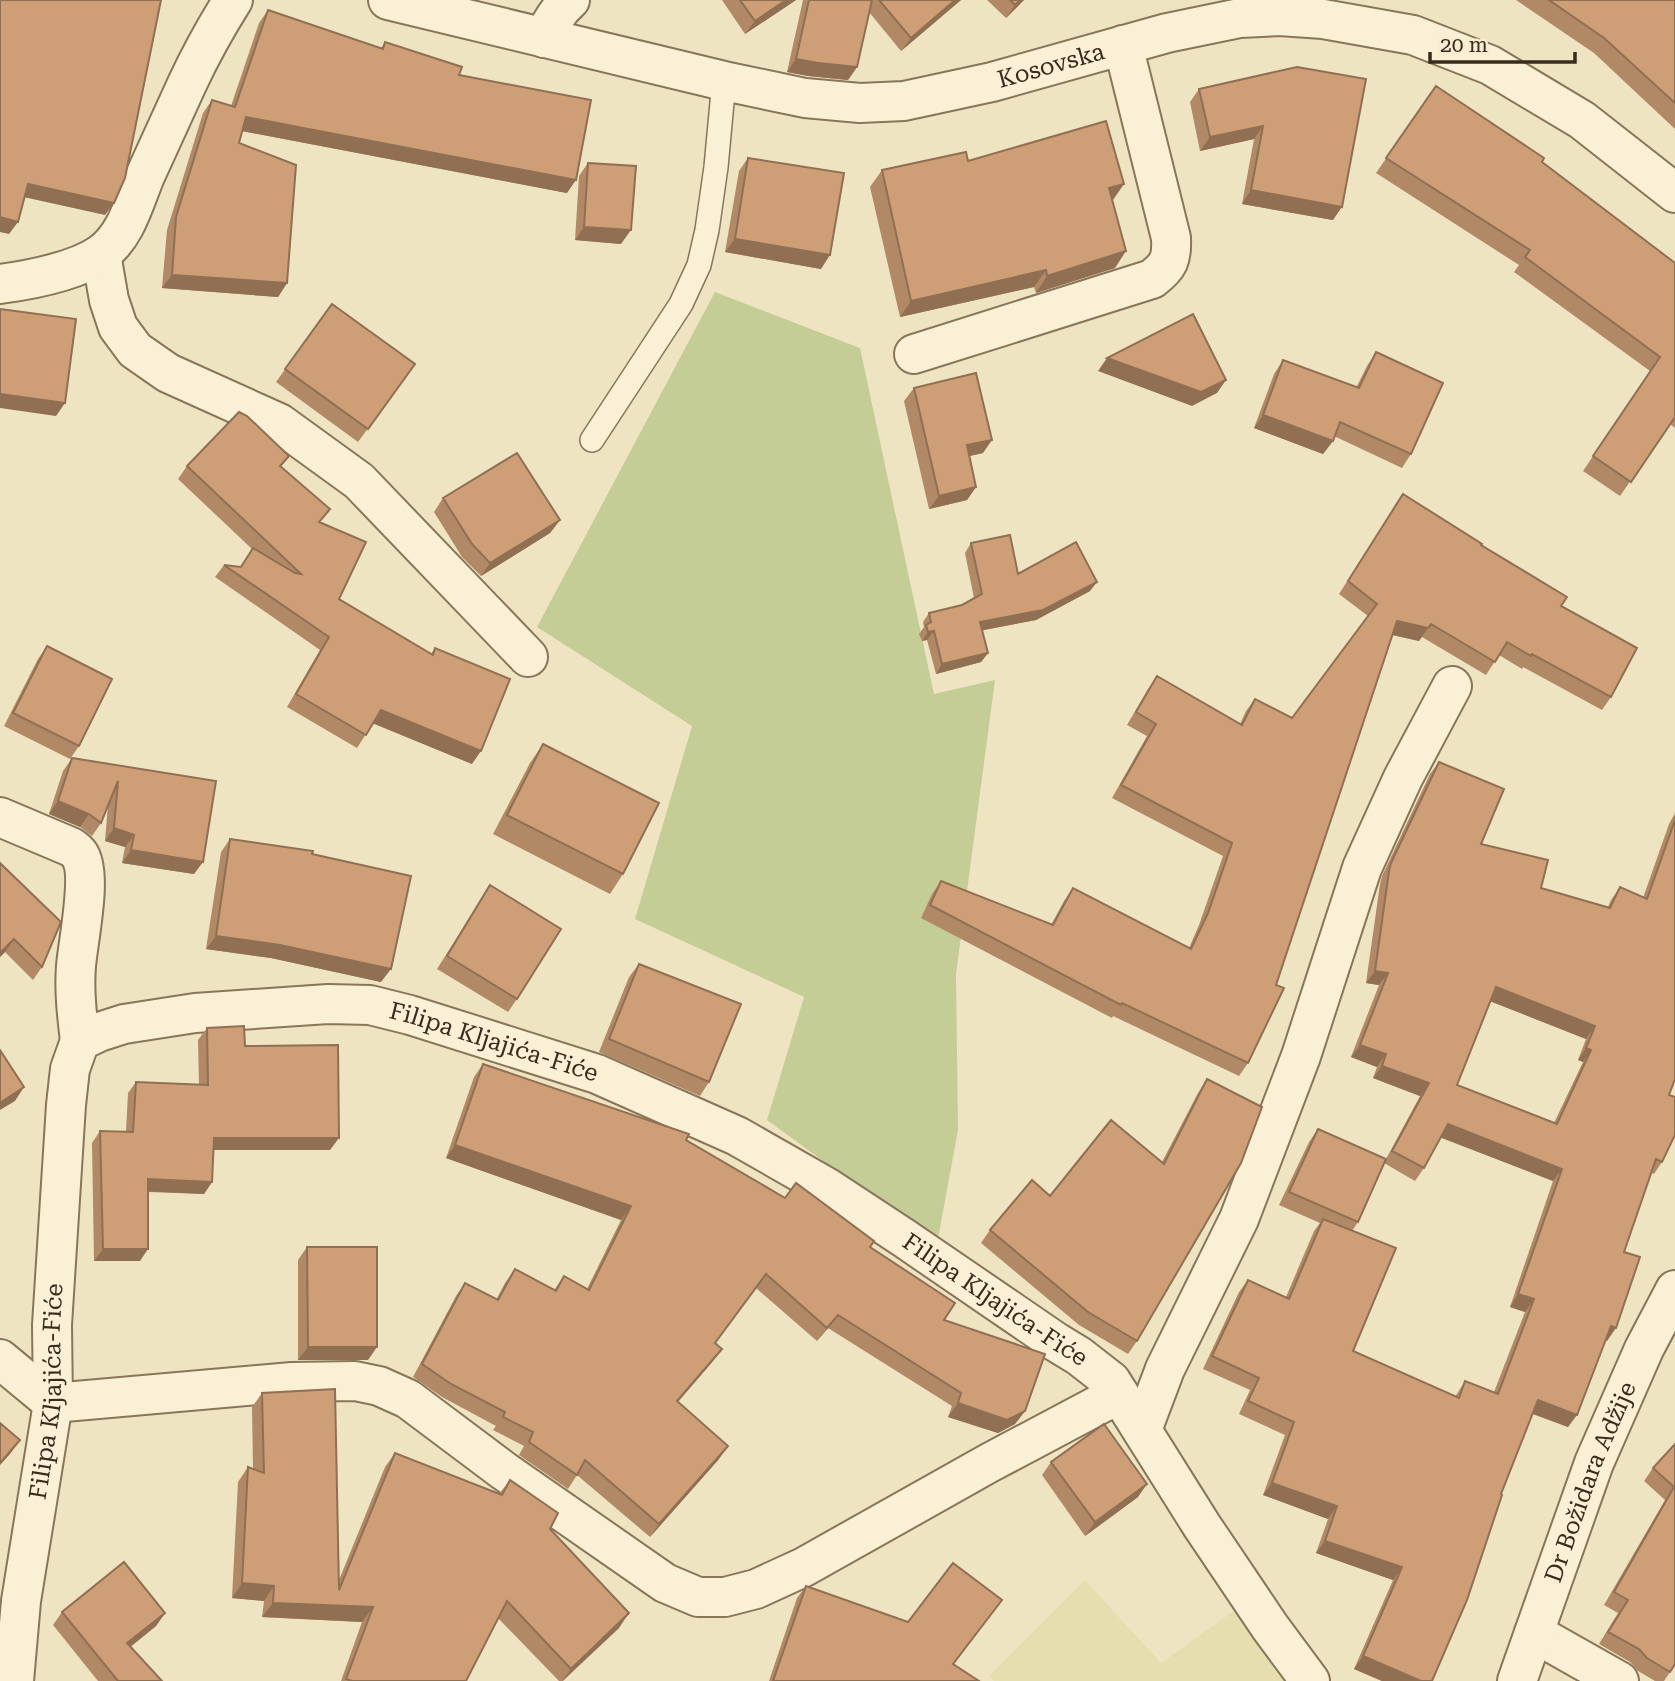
<svg xmlns="http://www.w3.org/2000/svg" width="1675" height="1681" font-family="'Roboto Serif',serif">
<style>
.farmland{fill:#e5dfaf}
.green{fill:#c4cd95}
.lines{fill:none;stroke-linecap:round;stroke-linejoin:round}
.lane-casing{stroke:#897559;stroke-width:26}
.street-casing{stroke:#897559;stroke-width:42}
.lane{stroke:#f9f0d5;stroke-width:23}
.street{stroke:#f9f0d5;stroke-width:38}
.wall{fill:#b18966;fill-rule:evenodd}
.shaded-wall{fill:#906f53}
.building{fill:#ce9f77;stroke:#906f53;stroke-width:2;fill-rule:evenodd}
.labels{text-anchor:middle;stroke-width:5;stroke-linejoin:round;paint-order:stroke}
.street-label{font-size:24px;fill:#382c1d;stroke:#f6edd1}
</style>
<rect width="100%" height="100%" fill="#efe4c2"/>
<path class="farmland" d="M1085,1580L1161,1663L1235,1610L1285,1681H994L989,1676Z"/>
<path class="green" d="M715,292L860,348L934,694L995,680L956,974L958,1130L937,1244L767,1120L804,997L635,919L692,726L537,627Z"/>
<g class="lines">
<g class="lane-casing">
<path id="lane" d="M592,440L681,304L699,265L707,230L716,167L724,81"/>
</g>
<g class="street-casing">
<g id="street">
<path id="s1" d="M388,0L724,81L805,98L860,103L904,101L992,82L1167,33L1240,18L1280,16L1323,19L1413,35L1490,65L1582,120L1675,193"/>
<path d="M544,38C550,24 558,10 570,0"/>
<path d="M101,254L109,300L118,327L135,350L168,373L279,423L359,481L528,657"/>
<path d="M0,284C30,280 76,271 101,254C126,236 134,203 145,176C159,145 173,115 187,84C200,56 216,27 233,0"/>
<path d="M914,354L1152,279C1169,266 1172,259 1171,238L1123,45"/>
<path d="M0,817L71,847C74,849 77,851 79,854C93,873 78,941 76,966C74,991 77,1016 80,1041"/>
<path d="M0,1359L53,1403L292,1382L355,1381L379,1386L408,1399L504,1471L665,1583L698,1597H725L756,1589L804,1567L989,1463L1119,1394"/>
<path d="M1142,1430L1165,1369L1239,1219L1301,1056L1362,868L1403,778L1452,686"/>
<path d="M1534,1633L1619,1681"/>
<path id="s2" d="M14,1681L21,1601L53,1403L52,1325L66,1105L70,1069L80,1041L99,1032L124,1024L195,1013L328,1004L370,1005L410,1015L597,1074L737,1136L828,1188L904,1238L1056,1342L1079,1356L1111,1381L1202,1526L1270,1627L1310,1681"/>
<path id="s3" d="M1517,1681L1594,1463L1644,1349L1675,1290"/>
</g>
</g>
<use href="#lane" class="lane"/>
<use href="#street" class="street"/>
</g>
<path class="wall" d="M722,0H796L745,34Z
M803,0H961L901,51L869,12L857,67L848,80L808,76L787,72Z
M987,0H1024L1006,18Z
M1516,0H1675V129L1594,53Z
M268,10L381,48L385,42L459,75L567,193L242,131L239,143L287,283L278,297L162,288L167,230L203,113L212,100L231,106L259,23Z
M1297,67L1333,220L1242,204L1254,139L1200,151L1190,102L1199,89Z
M1436,86L1542,162L1675,263V428L1670,424L1620,496L1583,471L1650,371L1514,272L1519,265L1376,173Z
M748,158L821,269L725,252L739,171Z
M968,161L1112,200L1115,268L1036,293L1034,287L900,317L870,187L882,170Z
M588,163L621,244L575,240L579,176Z
M332,304L415,364L358,442L276,382Z
M1376,352L1411,454L1402,468L1334,436L1333,441L1323,454L1254,428L1274,374L1283,360L1356,388L1367,366Z
M914,388L983,453L969,456L976,487L967,500L929,509L904,401Z
M289,456L281,467L320,522L339,599L431,654L435,648L472,764L373,723L357,748L287,707L320,650L215,577L224,565L240,567L252,549L178,479L187,466Z
M1403,494L1481,545L1561,606L1611,697L1602,710L1523,667L1522,669L1499,655L1486,675L1422,637L1419,641L1393,635L1248,1063L1239,1076L1113,1016L1112,1018L921,918L932,894L941,881L1051,925L1064,901L1073,888L1189,948L1199,925L1223,856L1112,798L1147,736L1127,725L1148,689L1157,676L1240,724L1246,711L1255,699L1292,718L1368,616L1339,594Z
M443,498L560,520L550,533L481,576L462,557L434,512Z
M971,543L1018,574L1090,591L1036,620L982,630L988,653L981,662L936,674L927,640L922,641L919,634L924,627L923,622L929,613L962,605L974,598L965,553Z
M47,646L79,746L70,759L4,726L38,659Z
M543,744L623,874L610,894L493,834L530,763Z
M72,758L216,781L194,874L122,863L125,847L105,841L108,805L101,823L92,836L80,827L49,814L63,771Z
M1439,762L1481,844L1541,888L1608,907L1611,900L1620,887L1643,898L1669,824L1675,813V1079L1669,1095L1662,1162L1654,1174L1651,1173L1624,1252L1607,1341L1606,1340L1568,1427L1532,1414L1501,1494L1432,1681H1382L1354,1669L1393,1580L1316,1553L1328,1519L1263,1495L1285,1435L1239,1414L1250,1390L1203,1369L1239,1292L1248,1280L1286,1297L1314,1231L1320,1223L1279,1205L1309,1142L1318,1129L1386,1159L1420,1096L1373,1078L1377,1067L1351,1057L1379,985L1366,983L1380,884L1382,876L1430,774ZM1490,1001L1586,1039L1578,1060L1583,1062L1554,1123L1457,1085ZM1441,1137L1553,1181L1510,1307L1525,1312L1494,1392L1465,1381L1455,1397L1353,1351L1352,1231L1358,1222L1384,1163L1415,1181L1424,1168Z
M230,839L312,854L381,982L271,958L206,949L221,852Z
M0,863L42,967L33,980L5,952L0,957Z
M490,885L517,999L508,1012L437,969Z
M639,964L709,1082L700,1096L599,1052L629,977Z
M207,1028L245,1046L330,1150H214L212,1182L204,1194L148,1192L140,1261H94L92,1143L100,1131H126L128,1093L136,1082L199,1085L198,1040Z
M483,1064L686,1140L870,1247L944,1320L1025,1411L1015,1424L998,1433L948,1417L952,1406L828,1328L817,1341L756,1288L715,1343L712,1362L678,1402L719,1459L650,1537L577,1475L568,1489L519,1455L524,1446L493,1430L496,1426L442,1397L413,1377L456,1296L465,1283L496,1300L505,1283L515,1269L554,1290L564,1276L587,1289L621,1220L446,1158L474,1077Z
M1207,1079L1137,1341L1128,1354L1079,1325L981,1243L990,1230L1050,1196L1162,1162L1198,1093Z
M307,1247L368,1360H298V1260Z
M262,1393L339,1580L385,1467L395,1453L499,1494L510,1480L550,1529L619,1628L563,1681H559L498,1618L466,1681H341L362,1622L262,1617L264,1601L232,1598L238,1482L248,1467L253,1469L252,1407Z
M1675,1444L1670,1672L1664,1681H1655L1638,1671L1630,1662L1599,1644L1618,1613L1604,1605L1665,1500L1644,1481L1653,1468Z
M1051,1462L1138,1497L1085,1536L1042,1475Z
M806,1586L908,1622L1002,1600L954,1664L979,1681H769L797,1598Z
M62,1612L165,1613L156,1626L130,1647L162,1681H98L53,1625Z"/>
<path class="shaded-wall" d="M786,0H796L745,34L755,21Z
M955,0H961L901,51L911,38Z
M1020,0H1024L1006,18L1015,5Z
M796,59L857,67L848,80L808,76L787,72Z
M246,117L576,180L567,193L237,130Z
M1263,126L1254,139L1200,151L1210,137Z
M28,184L114,203L105,215L19,196Z
M1124,184L1113,200L1098,205L1109,188Z
M1251,190L1342,207L1333,220L1242,204Z
M0,217L18,222L9,234L0,232Z
M584,227L631,230L621,244L575,240Z
M735,239L830,255L821,269L725,252Z
M1126,251L1115,268L1036,293L1047,276Z
M1046,270L1034,287L900,317L911,301Z
M172,275L287,283L278,297L162,288Z
M1107,358L1226,380L1217,393L1192,406L1098,371Z
M0,394L65,403L56,416L0,408Z
M1263,415L1333,441L1323,454L1254,428Z
M992,440L983,453L957,459L967,445Z
M976,487L967,500L929,509L939,496Z
M560,520L550,533L481,576L490,563Z
M1097,582L1090,591L1036,620L974,632L980,622Z
M1397,621L1428,628L1419,641L1388,634Z
M934,631L927,640L922,641L928,632Z
M988,653L981,662L936,674L942,664Z
M381,710L481,751L472,764L372,723Z
M58,801L89,814L80,827L49,814Z
M114,828L134,835L125,847L105,841Z
M131,850L203,862L194,874L122,863Z
M216,936L280,945L391,969L381,982L271,958L206,949Z
M14,939L5,952L0,957V953Z
M1375,971L1388,973L1379,985L1366,983Z
M1496,987L1595,1026L1586,1039L1487,1000Z
M1360,1045L1386,1054L1377,1067L1351,1057Z
M1586,1048L1591,1050L1583,1062L1578,1060Z
M1382,1066L1429,1083L1420,1096L1373,1078Z
M24,1087L15,1101L0,1110V1103Z
M1448,1124L1562,1169L1553,1181L1439,1137Z
M214,1138H339L330,1150H206Z
M455,1145L631,1206L621,1220L446,1158Z
M148,1179L212,1182L204,1194L140,1191Z
M103,1249H148L140,1261H94Z
M1518,1294L1534,1299L1525,1312L1510,1307Z
M838,1315L828,1328L817,1341L827,1328Z
M1611,1326L1616,1328L1607,1341L1602,1339Z
M308,1347H377L368,1360H298Z
M722,1349L712,1362L667,1414L677,1401Z
M1538,1400L1577,1415L1568,1427L1529,1412Z
M958,1403L1025,1411L1015,1424L998,1433L948,1417Z
M20,1440L10,1454L0,1465V1463Z
M728,1446L719,1459L650,1537L659,1524Z
M1272,1483L1337,1506L1328,1519L1263,1495Z
M1147,1484L1138,1497L1085,1536L1095,1522Z
M1325,1541L1402,1567L1393,1580L1316,1553Z
M242,1583L274,1586L264,1601L232,1598Z
M273,1603L373,1607L362,1622L262,1617Z
M165,1613L156,1626L118,1657L127,1643Z
M629,1613L619,1628L562,1681L571,1669Z
M1363,1656L1421,1681H1382L1354,1669Z"/>
<path class="building" d="M0,0H161L125,178L114,203L28,184L18,222L0,217Z
M740,0H786L755,21Z
M809,0H872L857,67L818,63L796,59Z
M879,0H955L911,38Z
M1010,0H1020L1015,5Z
M1549,0H1675V103L1604,38Z
M268,10L383,49L385,42L462,67L459,75L591,100L576,180L246,117L239,143L296,165L287,283L172,275L176,217L212,100L235,107Z
M1297,67L1366,79L1342,207L1251,190L1263,126L1210,137L1199,89Z
M1436,86L1544,158L1542,162L1675,263V417L1631,482L1593,456L1660,357L1525,257L1530,250L1386,158Z
M1106,121L1124,184L1109,188L1126,251L1047,276L1046,270L911,301L882,170L966,152L968,161Z
M748,158L844,173L830,255L735,239Z
M588,163L636,166L631,230L584,227Z
M332,304L415,364L368,429L285,369Z
M0,309L76,319L65,403L0,394Z
M1193,314L1226,380L1201,392L1107,358Z
M1376,352L1443,383L1411,454L1340,422L1333,441L1263,415L1283,360L1359,388Z
M976,373L992,440L967,445L976,487L939,496L914,388Z
M239,412L247,416L289,456L280,466L330,509L319,522L366,542L339,599L433,655L435,648L510,679L481,751L381,710L366,735L296,694L329,637L224,565L241,567L253,548L295,573L301,574L187,466Z
M517,453L560,520L490,563L472,544L443,498Z
M1403,494L1482,544L1481,545L1567,597L1561,606L1637,648L1611,697L1532,654L1531,656L1507,642L1495,662L1431,624L1428,628L1397,621L1276,985L1284,988L1248,1063L1122,1003L1121,1005L930,905L941,881L1053,925L1073,888L1191,949L1208,913L1232,843L1121,785L1156,724L1136,712L1157,676L1242,725L1255,699L1292,718L1377,604L1348,581Z
M1010,535L1018,574L1076,542L1097,582L1043,610L980,622L988,653L942,664L934,631L928,632L926,625L931,622L929,613L962,605L982,594L971,543Z
M47,646L112,679L79,746L13,713Z
M543,744L659,803L623,874L507,815Z
M72,758L216,781L203,862L131,850L134,835L114,828L118,781L101,823L89,814L58,801Z
M1439,762L1504,789L1481,844L1548,860L1541,888L1610,908L1620,887L1647,899L1675,820V1079L1669,1095L1675,1097V1135L1662,1162L1656,1159L1624,1252L1640,1257L1616,1328L1611,1326L1577,1415L1538,1400L1501,1494L1502,1495L1467,1600L1432,1681H1421L1363,1656L1402,1567L1325,1541L1337,1506L1272,1483L1294,1422L1248,1401L1259,1378L1212,1356L1248,1280L1289,1299L1323,1219L1396,1248L1353,1351L1459,1398L1465,1381L1498,1394L1534,1299L1518,1294L1562,1169L1448,1124L1424,1168L1392,1151L1429,1083L1382,1066L1386,1054L1360,1045L1388,973L1375,971L1389,871L1391,863ZM1496,987L1595,1026L1586,1048L1591,1050L1557,1124L1457,1085Z
M230,839L313,851L312,854L411,876L391,969L280,945L216,936Z
M0,863L61,922L42,967L14,939L0,953Z
M490,885L561,929L517,999L447,956Z
M639,964L741,1004L709,1082L609,1039Z
M244,1026L245,1046L338,1045L339,1138H214L212,1182L148,1179V1249H103L100,1131L133,1132L136,1082L208,1085L207,1028Z
M0,1050L24,1087L0,1103Z
M483,1064L689,1134L686,1140L785,1198L796,1183L874,1241L870,1247L955,1303L944,1320L1045,1354L1025,1411L1007,1420L958,1403L961,1393L838,1315L827,1328L766,1274L715,1343L722,1349L677,1401L728,1446L659,1524L585,1460L577,1475L529,1442L533,1432L503,1417L505,1412L451,1384L422,1364L465,1283L498,1300L515,1269L556,1291L564,1276L589,1290L631,1206L455,1145Z
M1207,1079L1262,1107L1241,1163L1137,1341L1088,1312L990,1230L1032,1180L1050,1196L1111,1120L1164,1164Z
M1318,1129L1386,1159L1358,1222L1289,1192Z
M307,1247H377V1347H308Z
M335,1389L339,1590L395,1453L502,1495L510,1480L558,1513L550,1529L629,1613L571,1669L507,1601L466,1681H352L346,1679L373,1607L273,1603L274,1586L242,1583L248,1467L264,1473L262,1393Z
M0,1423L20,1440L0,1463Z
M1104,1424L1147,1484L1095,1522L1051,1462Z
M1675,1444V1664L1670,1672L1647,1658L1639,1649L1608,1632L1628,1600L1614,1592L1674,1487L1653,1468Z
M124,1562L165,1613L127,1643L162,1681H118L62,1612Z
M953,1563L1002,1600L953,1664L979,1681H773L806,1586L908,1622Z"/>
<g class="labels">
<g class="street-label">
<text dy="8" stroke="none"><textPath href="#s1" startOffset="679">Kosovska</textPath></text>
<text dy="8" stroke="none"><textPath href="#s2" startOffset="1069">Filipa Kljajića-Fiće</textPath></text>
<text dy="8" stroke="none"><textPath href="#s2" startOffset="1636">Filipa Kljajića-Fiće</textPath></text>
<text dy="8" stroke="none"><textPath href="#s2" startOffset="292">Filipa Kljajića-Fiće</textPath></text>
<text dy="8" stroke="none"><textPath href="#s3" startOffset="212">Dr Božidara Adžije</textPath></text>
</g>
</g>
<path d="M1430 52v10h145v-10" fill="none" stroke="#382c1d" stroke-width="3.5"/>
<text x="1440" y="52" font-size="21" fill="#382c1d" stroke="#f6edd1" stroke-width="5" paint-order="stroke">20 m</text>
</svg>
